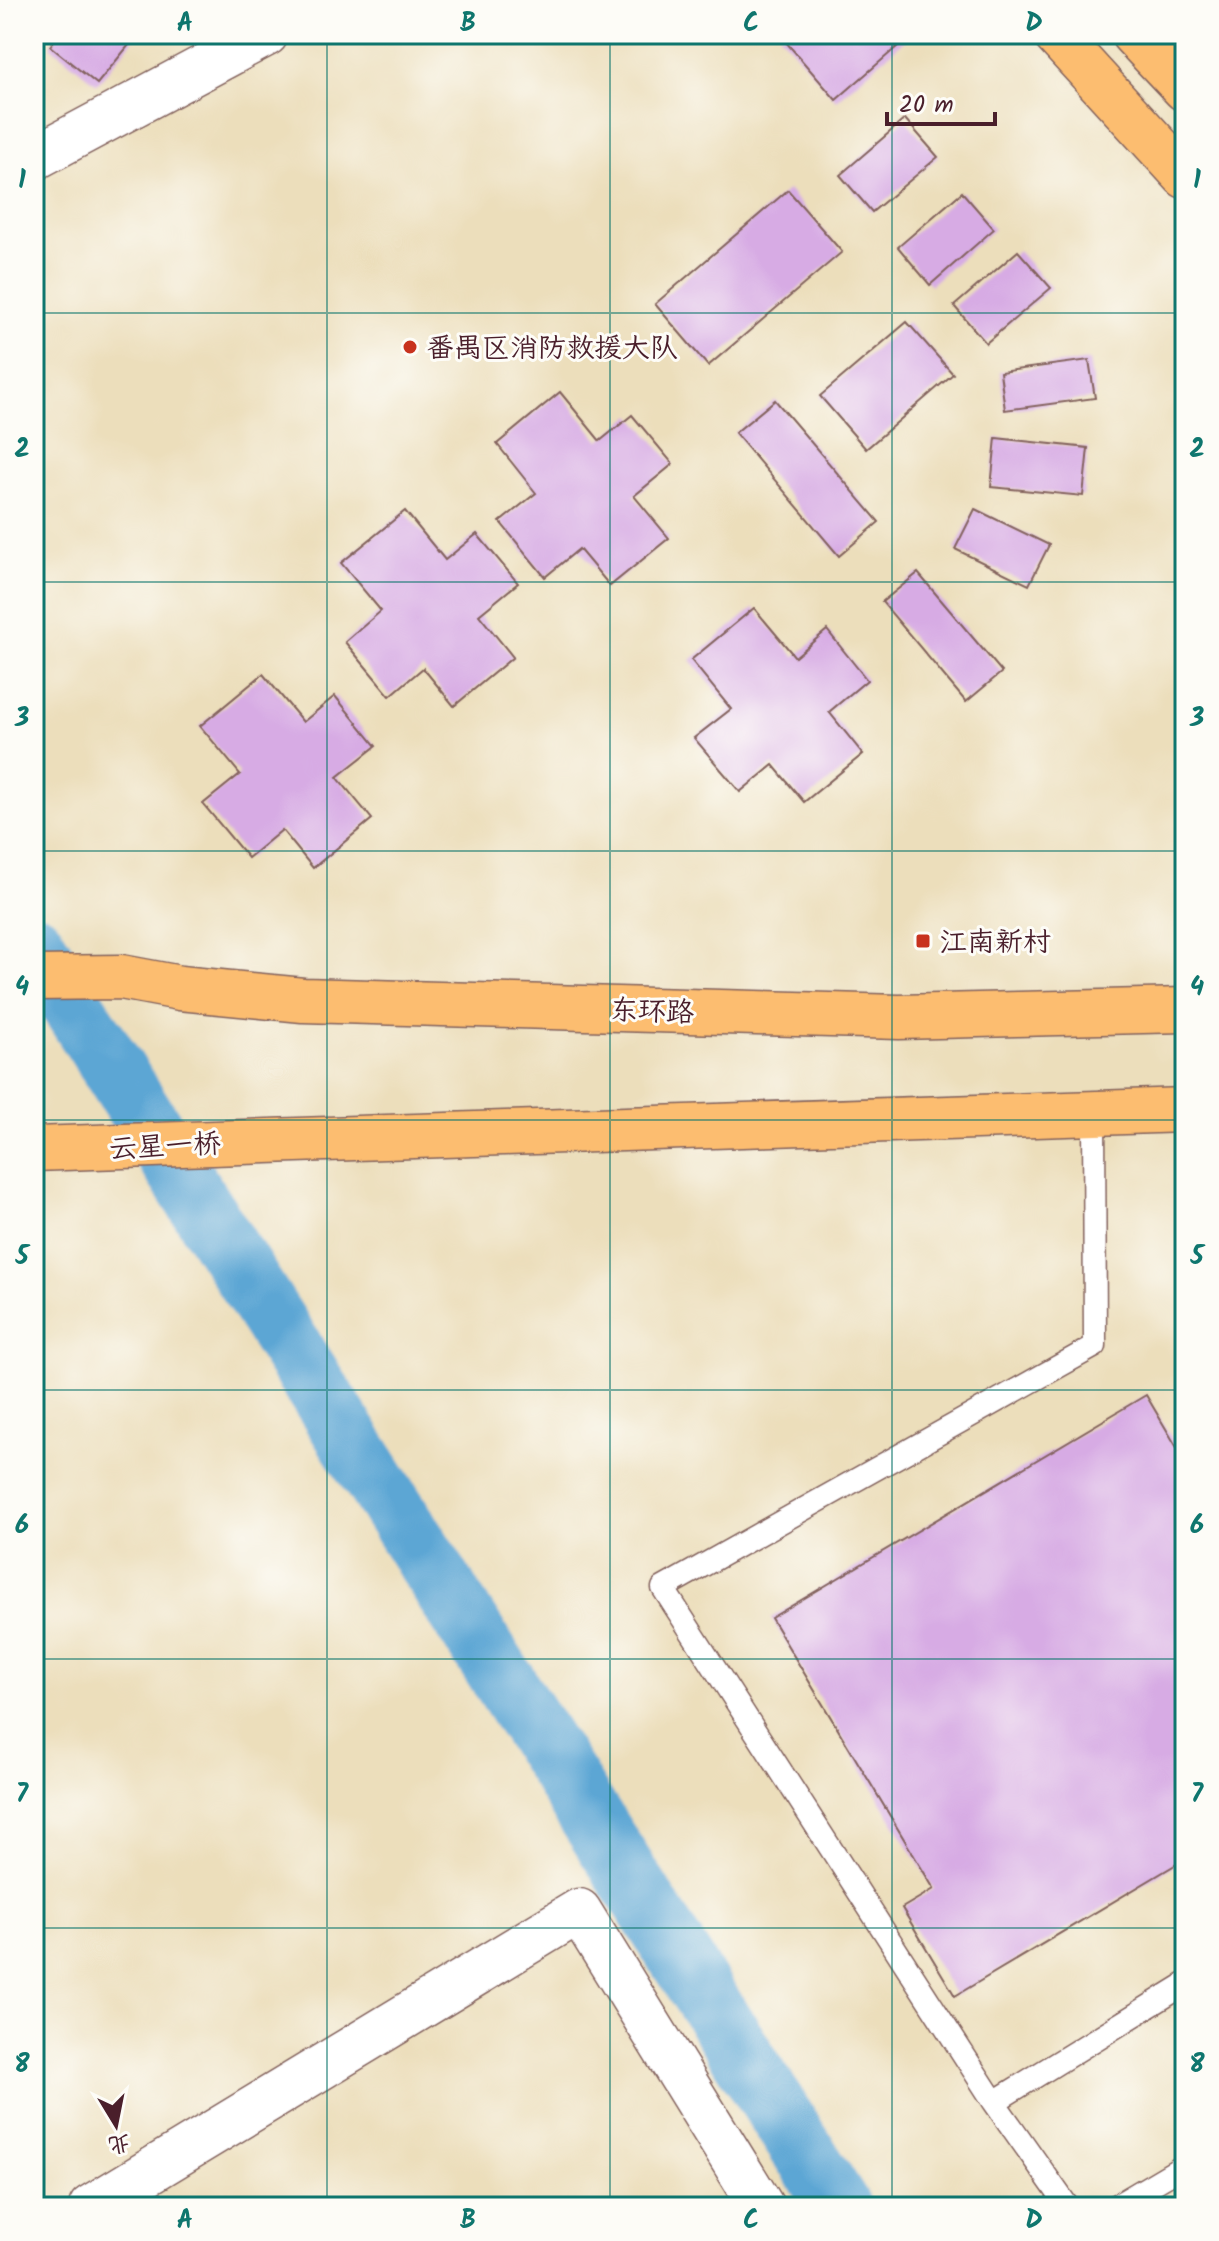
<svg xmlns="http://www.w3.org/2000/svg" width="1219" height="2241" font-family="Kalam,'LXGW WenKai TC',sans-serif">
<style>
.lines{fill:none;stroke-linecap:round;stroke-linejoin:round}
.river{stroke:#5ca6d4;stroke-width:64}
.building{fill:#d7abe4}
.service-casing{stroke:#83625d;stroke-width:25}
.minor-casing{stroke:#83625d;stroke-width:47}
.primary-casing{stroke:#83625d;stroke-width:47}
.service{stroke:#fff;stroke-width:22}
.minor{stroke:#fff;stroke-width:44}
.primary{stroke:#fcbd6f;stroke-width:44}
.grid{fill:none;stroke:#0f766e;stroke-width:2;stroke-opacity:0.55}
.poi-dot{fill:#c8321e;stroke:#fdfcf7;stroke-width:3}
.labels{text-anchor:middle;stroke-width:6;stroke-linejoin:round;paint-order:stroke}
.poi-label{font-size:28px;fill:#4a1f2b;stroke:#fdfcf7;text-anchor:start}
.street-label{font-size:28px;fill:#4a1f2b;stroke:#fdfcf7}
.neatline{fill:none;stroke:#0f766e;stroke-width:3}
.grid-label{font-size:26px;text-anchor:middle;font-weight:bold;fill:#0f766e}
</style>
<rect width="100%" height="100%" fill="#fdfcf7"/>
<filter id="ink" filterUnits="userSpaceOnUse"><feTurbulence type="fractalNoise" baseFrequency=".0125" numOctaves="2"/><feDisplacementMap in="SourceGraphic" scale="16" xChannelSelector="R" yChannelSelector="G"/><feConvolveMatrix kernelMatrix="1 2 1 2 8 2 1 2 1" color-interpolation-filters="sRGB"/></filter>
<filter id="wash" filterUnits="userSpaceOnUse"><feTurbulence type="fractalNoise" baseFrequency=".006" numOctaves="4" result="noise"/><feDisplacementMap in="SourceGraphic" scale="32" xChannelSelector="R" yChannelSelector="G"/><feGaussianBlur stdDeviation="1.8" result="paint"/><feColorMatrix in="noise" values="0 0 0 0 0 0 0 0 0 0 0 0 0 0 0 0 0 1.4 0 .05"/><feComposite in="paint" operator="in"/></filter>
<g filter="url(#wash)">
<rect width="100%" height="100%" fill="#ecdebb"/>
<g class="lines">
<!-- river -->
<path class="river" d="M 34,945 L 839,2207"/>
</g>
<g id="blocks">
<!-- building -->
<path class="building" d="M 59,34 L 138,34 L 97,84 L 50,46 Z
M 779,34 L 900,34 L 905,40 L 836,100 Z
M 905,119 L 938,157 L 872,212 L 840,175 Z
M 788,190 L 842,252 L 708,366 L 655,304 Z
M 962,192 L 994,229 L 930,285 L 898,247 Z
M 1018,251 L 1051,288 L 986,343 L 954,306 Z
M 907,322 L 953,374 L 866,449 L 820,396 Z
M 1089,360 L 1095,398 L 1005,410 L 1000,372 Z
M 560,392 L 600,441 L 632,415 L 673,464 L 634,496 L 669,538 L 610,586 L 579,549 L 545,577 L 500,522 L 536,493 L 497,444 Z
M 775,400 L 879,522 L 839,556 L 735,433 Z
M 996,438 L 1088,448 L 1083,496 L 991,487 Z
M 975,509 L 1049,545 L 1029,585 L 955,549 Z
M 405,511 L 445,560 L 477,534 L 518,583 L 479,615 L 513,657 L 454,706 L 423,668 L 390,696 L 345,642 L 381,611 L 341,563 Z
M 918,573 L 1002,672 L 966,702 L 882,602 Z
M 754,608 L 795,657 L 827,630 L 867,680 L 829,712 L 863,754 L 804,802 L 773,765 L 740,792 L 694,738 L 731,709 L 691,660 Z
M 263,674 L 303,722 L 335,696 L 376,746 L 337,777 L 372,819 L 313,868 L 282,830 L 248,858 L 203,804 L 240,774 L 200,726 Z
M 1146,1395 L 1185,1461 L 1185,1859 L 955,1996 L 902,1908 L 934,1889 L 771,1618 Z"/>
</g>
</g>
<g filter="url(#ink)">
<use href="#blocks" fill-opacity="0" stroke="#83625d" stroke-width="2"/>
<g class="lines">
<!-- service casing -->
<g class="service-casing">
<path id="service" d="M 994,2102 L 1185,1984
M 1068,2207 L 994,2102 L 663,1588 L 1095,1346 L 1094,1110
M 1114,2207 L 1185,2165"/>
</g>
<!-- minor casing -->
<g class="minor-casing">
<path id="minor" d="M 34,158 L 266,34
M 91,2207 L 579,1911 L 762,2207"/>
</g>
<!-- primary casing -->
<g class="primary-casing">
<path id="primary" d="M 1055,34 L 1185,176
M 1133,34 L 1185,89
M 34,978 L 121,977 L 180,988 L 303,1000 L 899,1017 L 1185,1010
M 34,1149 L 1185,1110"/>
</g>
<!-- service -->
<use href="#service" class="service"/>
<!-- minor -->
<use href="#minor" class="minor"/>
<!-- primary -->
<use href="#primary" class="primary"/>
</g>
</g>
<!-- grid -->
<path class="grid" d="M 327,34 L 327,2207M 610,34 L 610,2207M 892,34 L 892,2207M 34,313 L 1185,313M 34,582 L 1185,582M 34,851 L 1185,851M 34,1120 L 1185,1120M 34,1390 L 1185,1390M 34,1659 L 1185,1659M 34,1928 L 1185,1928"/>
<!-- markers -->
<g class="poi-dot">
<circle cx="410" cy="347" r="8"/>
<rect x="915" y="933" width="16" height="16" rx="4"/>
</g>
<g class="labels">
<!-- poi labels -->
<g class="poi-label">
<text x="426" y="357">番禺区消防救援大队</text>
<text x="939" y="951">江南新村</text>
</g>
<!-- street labels -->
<g class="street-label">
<text transform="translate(652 1010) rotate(2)" y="10">东环路</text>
<text transform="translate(165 1145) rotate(-3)" y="10">云星一桥</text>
</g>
</g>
<!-- margin -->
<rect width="1219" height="2241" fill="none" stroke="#fdfcf7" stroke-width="88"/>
<!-- north arrow -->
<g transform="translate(116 2125) rotate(170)" stroke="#fdfcf7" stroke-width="6" paint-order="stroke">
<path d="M0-6L14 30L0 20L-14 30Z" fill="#4a1f2b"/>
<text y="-12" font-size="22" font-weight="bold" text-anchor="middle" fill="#4a1f2b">北</text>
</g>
<!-- scale -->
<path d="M887 112v12h108v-12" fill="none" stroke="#4a1f2b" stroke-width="4"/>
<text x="899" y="112" font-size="24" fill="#4a1f2b" stroke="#fdfcf7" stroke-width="6" paint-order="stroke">20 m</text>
<rect x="44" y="44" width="1131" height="2153" class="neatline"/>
<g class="grid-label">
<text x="185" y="31">A</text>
<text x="468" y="31">B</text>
<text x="751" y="31">C</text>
<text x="1034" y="31">D</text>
<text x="22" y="188">1</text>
<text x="1197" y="188">1</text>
<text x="22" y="457">2</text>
<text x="1197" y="457">2</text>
<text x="22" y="726">3</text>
<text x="1197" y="726">3</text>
<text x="22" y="995">4</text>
<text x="1197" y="995">4</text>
<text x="22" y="1264">5</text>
<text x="1197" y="1264">5</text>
<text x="22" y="1533">6</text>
<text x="1197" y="1533">6</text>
<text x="22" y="1802">7</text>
<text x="1197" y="1802">7</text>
<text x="22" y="2072">8</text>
<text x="1197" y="2072">8</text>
<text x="185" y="2228">A</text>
<text x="468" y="2228">B</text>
<text x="751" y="2228">C</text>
<text x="1034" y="2228">D</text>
</g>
</svg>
